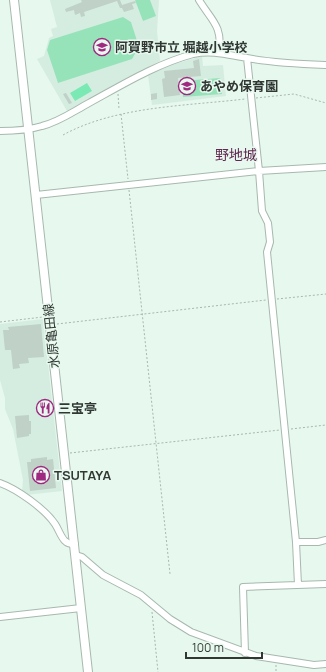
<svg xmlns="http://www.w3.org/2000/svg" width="326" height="672" font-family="Manrope,'Noto Sans JP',sans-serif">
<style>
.built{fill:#d5ede0}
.green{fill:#96e3ba}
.water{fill:#7be9b3}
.building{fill:#c0d1c7}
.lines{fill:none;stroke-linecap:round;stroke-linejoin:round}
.minor-casing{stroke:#a7b8ae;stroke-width:8}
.major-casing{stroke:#a7b8ae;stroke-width:10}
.path{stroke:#aab7af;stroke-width:1;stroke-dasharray:2 2;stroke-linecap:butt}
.minor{stroke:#fff;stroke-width:6}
.major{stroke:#fff;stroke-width:8}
.labels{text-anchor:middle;stroke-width:3;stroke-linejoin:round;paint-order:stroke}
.poi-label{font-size:13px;font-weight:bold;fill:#313834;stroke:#e7f8ee;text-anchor:start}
.street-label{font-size:13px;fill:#313834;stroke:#e7f8ee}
.neighbourhood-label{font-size:14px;fill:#612750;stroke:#e7f8ee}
</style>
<rect width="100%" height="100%" fill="#e7f8ee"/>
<!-- built -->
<path class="built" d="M 50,0 L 159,0 L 157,31 L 160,61 L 67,111 L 37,59 L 44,56 L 49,38 L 53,36 L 51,29 L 57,27 Z
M 202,56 L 203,66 L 223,65 L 226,96 L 152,105 L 148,75 L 167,66 Z
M 43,319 L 62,491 L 26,495 L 22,492 L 23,480 L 13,429 L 5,409 L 5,398 L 0,380 L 0,324 Z"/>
<!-- green -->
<path class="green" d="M 135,0 L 150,0 L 156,16 L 143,21 Z
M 123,17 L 131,22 L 139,47 L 132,59 L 58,83 L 47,50 L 50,40 Z
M 220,78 L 222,94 L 183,97 L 182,81 Z"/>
<!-- water -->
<path class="water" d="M 87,83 L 92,91 L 75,101 L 70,93 Z"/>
<!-- building -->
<path class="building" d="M 81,0 L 120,0 L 122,5 L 135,1 L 136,3 L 132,4 L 134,9 L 124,12 L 122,8 L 120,8 L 117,1 L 84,12 L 85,16 L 81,17 L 80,13 L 75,15 L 74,10 L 66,12 L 65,9 L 82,2 Z
M 199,59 L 201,76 L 178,78 L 180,95 L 164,97 L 162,79 L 165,78 L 164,71 L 194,68 L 193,61 Z
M 66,93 L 72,103 L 69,104 L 63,94 Z
M 157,93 L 157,99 L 151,100 L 151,94 Z
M 41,324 L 44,357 L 28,358 L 29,363 L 19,364 L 20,368 L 13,369 L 11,350 L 5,350 L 3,330 L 9,330 L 8,327 Z
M 47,402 L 50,410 L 48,410 L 49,416 L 42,417 L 40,403 Z
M 29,415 L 29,421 L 31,421 L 31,434 L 29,434 L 29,436 L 17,438 L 15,416 Z
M 47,457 L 47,460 L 53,459 L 56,488 L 30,491 L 27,462 L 31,462 L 31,459 Z"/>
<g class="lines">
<!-- minor casing -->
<g class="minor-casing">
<path id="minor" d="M 199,0 C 211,20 223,26 219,52
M 247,58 L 259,171 L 262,211 L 268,223 L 270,242 L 267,252 L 296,542 L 298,585
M 0,131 C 14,131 29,130 42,126 C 59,122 74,111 89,103 C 122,85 156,64 193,54 C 213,50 228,55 247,58 C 273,63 300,64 326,65
M 36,195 L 259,171 L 326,167
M 0,483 C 17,489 45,509 55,524 C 61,533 62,545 75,544
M 296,542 L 318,542 L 326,540
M 76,555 L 82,557 L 103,575 L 141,595 L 170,619 L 191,632 L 256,656 L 314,665 L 326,664
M 0,617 L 81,608
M 245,653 L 243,587 L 326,584"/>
</g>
<!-- major casing -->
<g class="major-casing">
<path id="major" d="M 14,0 L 88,672"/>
</g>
<!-- path -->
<path class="path" d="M 118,94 L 119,109
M 256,98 L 294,94 L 326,103
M 121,114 L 128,179
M 63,135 C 116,106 186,106 245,99
M 129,190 L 170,574
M 277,299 L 326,294
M 0,322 L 43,317
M 57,324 L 266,300
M 291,429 L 326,425
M 70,453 L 280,430
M 152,612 L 158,672
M 276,665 L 276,672"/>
<!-- minor -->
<use href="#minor" class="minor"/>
<!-- major -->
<use href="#major" class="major"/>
</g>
<!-- icons -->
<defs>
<g id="school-ring" transform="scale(0.9)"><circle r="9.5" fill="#e7f8ee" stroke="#a02880" stroke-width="1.5"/><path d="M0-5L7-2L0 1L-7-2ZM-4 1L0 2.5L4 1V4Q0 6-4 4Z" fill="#a02880"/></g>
<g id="restaurant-ring" transform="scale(0.9)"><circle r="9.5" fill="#e7f8ee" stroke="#a02880" stroke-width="1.5"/><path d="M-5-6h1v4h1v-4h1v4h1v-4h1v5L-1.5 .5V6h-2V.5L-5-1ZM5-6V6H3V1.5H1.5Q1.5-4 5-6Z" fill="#a02880"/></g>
<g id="shop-ring" transform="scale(0.9)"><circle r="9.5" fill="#e7f8ee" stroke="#a02880" stroke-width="1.5"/><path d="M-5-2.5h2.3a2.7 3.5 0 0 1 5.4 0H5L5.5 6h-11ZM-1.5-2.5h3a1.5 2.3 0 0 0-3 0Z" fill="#a02880"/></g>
</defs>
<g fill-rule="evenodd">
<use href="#school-ring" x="102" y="47"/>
<use href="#school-ring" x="187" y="86"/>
<use href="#restaurant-ring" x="45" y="408"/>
<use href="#shop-ring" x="41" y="475"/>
</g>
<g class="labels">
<!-- poi labels -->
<g class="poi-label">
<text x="115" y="52">阿賀野市立 堀越小学校</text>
<text x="200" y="91">あやめ保育園</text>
<text x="58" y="413">三宝亭</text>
<text x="54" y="480">TSUTAYA</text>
</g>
<!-- street labels -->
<g class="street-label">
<text transform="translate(51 336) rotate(-96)" y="5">水原亀田線</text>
</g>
<!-- neighbourhood labels -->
<g class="neighbourhood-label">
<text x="236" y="160">野地城</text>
</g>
</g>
<!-- scale -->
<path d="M186 652v6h76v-6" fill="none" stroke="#313834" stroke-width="2"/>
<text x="192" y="652" font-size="12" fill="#313834" stroke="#e7f8ee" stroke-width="3" paint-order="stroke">100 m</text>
</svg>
